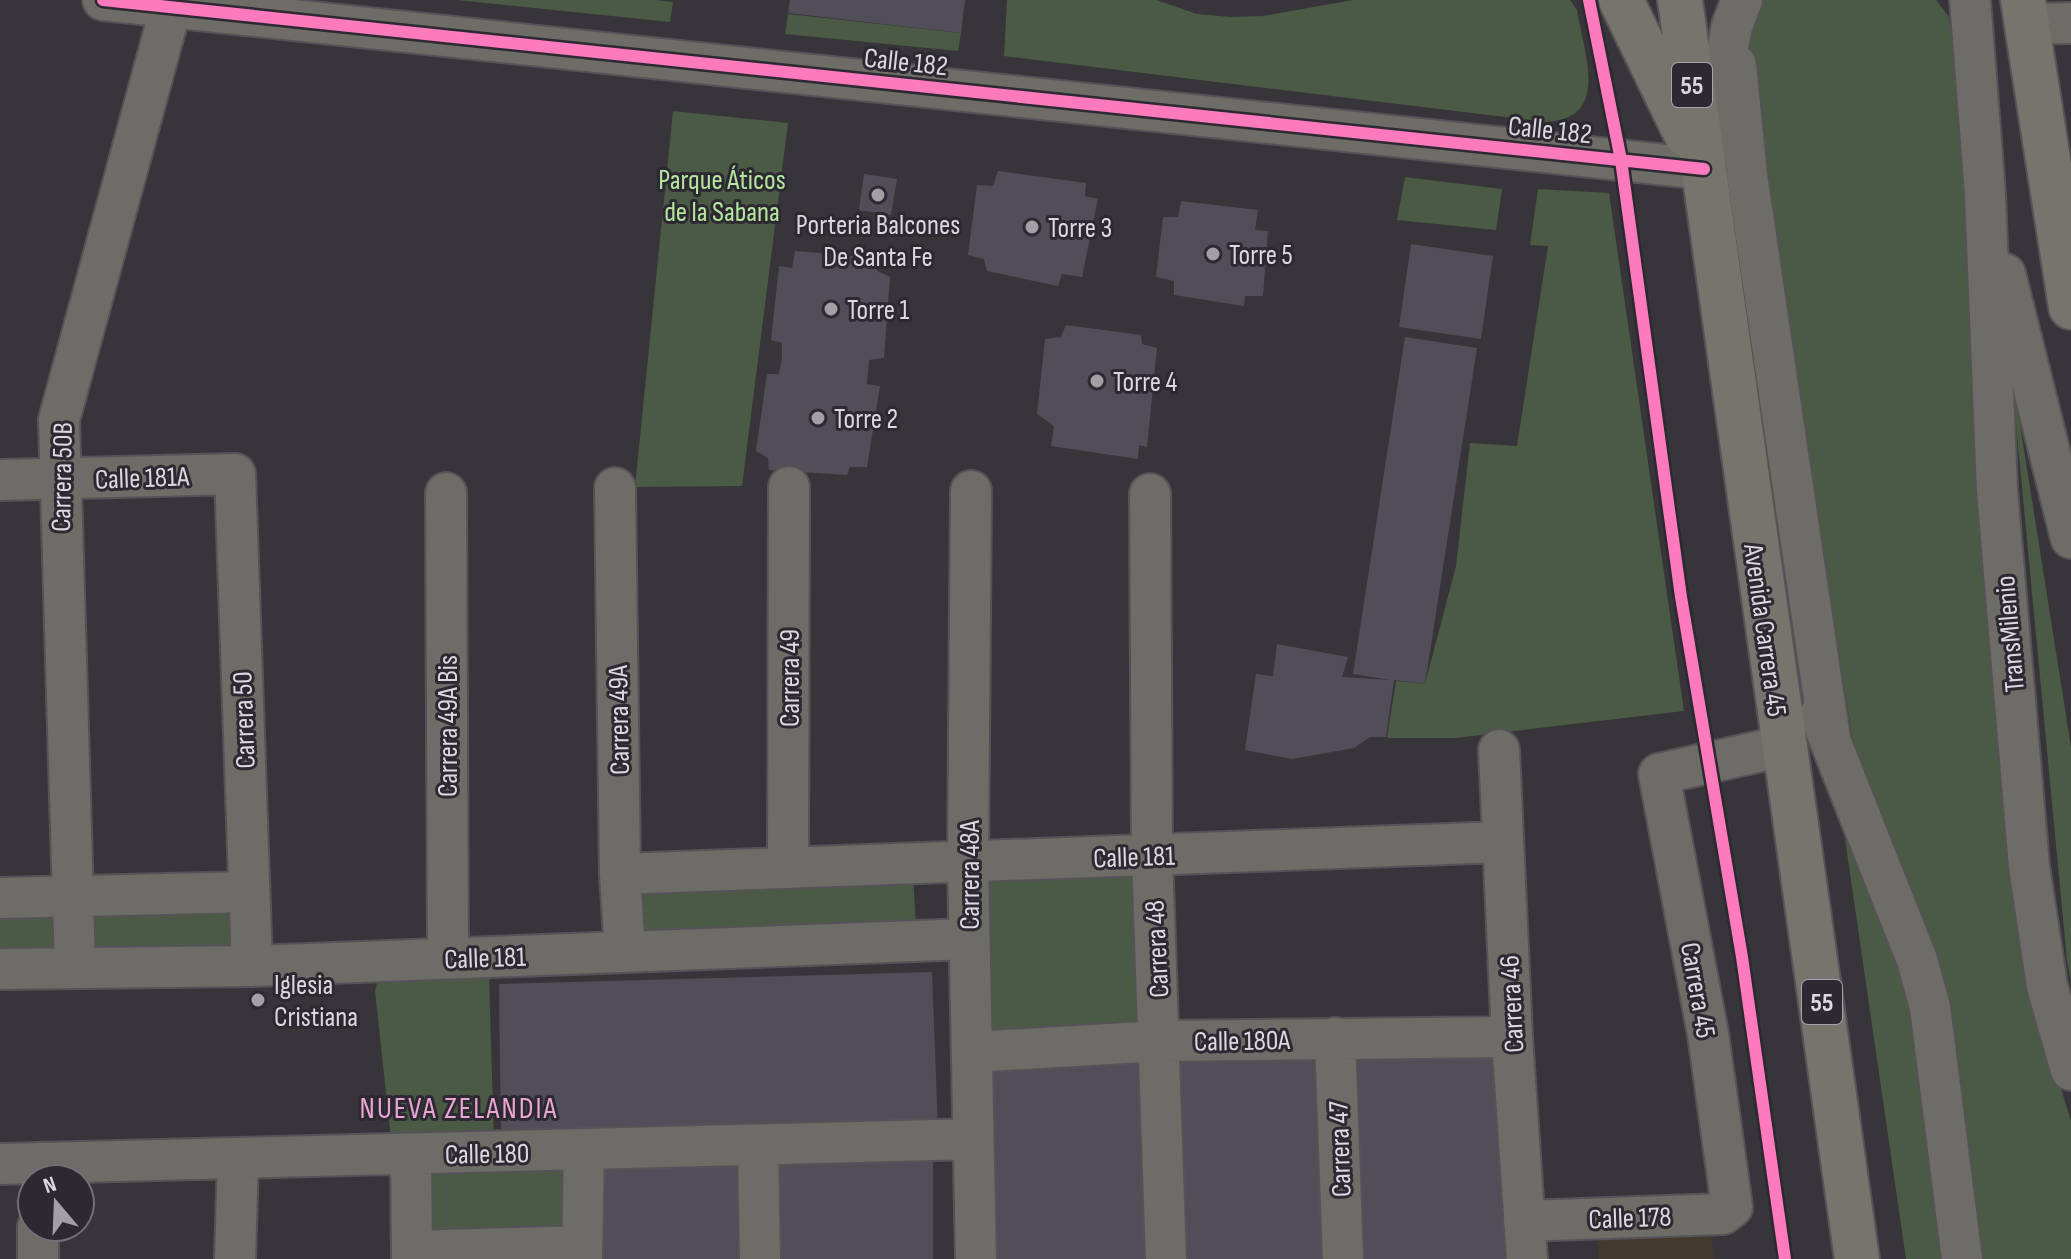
<svg xmlns="http://www.w3.org/2000/svg" width="2071" height="1259" font-family="'Sofia Sans Condensed',sans-serif">
<style>
.commercial{fill:#433a2d}
.green{fill:#4b5a44}
.building{fill:#524e59}
.lines{fill:none;stroke-linecap:round;stroke-linejoin:round}
.minor-casing{stroke:#555357;stroke-width:44}
.highway-casing{stroke:#555357;stroke-width:48}
.minor{stroke:#6e6c66;stroke-width:40}
.highway{stroke:#75746d;stroke-width:44}
.cycleway-casing{stroke:#2c2932;stroke-width:17}
.cycleway{stroke:#fd7abc;stroke-width:12}
.poi-dot{fill:#a2a0a5;stroke:#2c2932;stroke-width:3}
.labels{text-anchor:middle;stroke-width:6;stroke-linejoin:round;paint-order:stroke}
.shield{fill:#2c2932;stroke:#a6a4ab;stroke-width:2}
.shield-label{font-size:26px;font-weight:bold;fill:#dbd9df}
.street-label{font-size:28px;fill:#dbd9df;stroke:#2c2932}
.park-label{font-size:28px;fill:#b5e69f;stroke:#2c2932}
.poi-label{font-size:28px;fill:#dbd9df;stroke:#2c2932;text-anchor:start}
.neighbourhood-label{font-size:30px;letter-spacing:2px;fill:#eaa5d3;stroke:#2c2932}
</style>
<rect width="100%" height="100%" fill="#37353a"/>
<!-- commercial -->
<path class="commercial" d="M 1710,1231 L 1714,1259 L 1599,1259 L 1598,1238 Z"/>
<!-- green -->
<path class="green" d="M 457,0 L 655,0 L 673,2 L 670,22 Z
M 1007,0 L 1156,0 L 1197,14 L 1230,17 L 1263,16 L 1353,0 L 1570,0 L 1577,10 C 1584,55 1611,118 1546,122 L 1004,56 Z
M 1762,0 L 1936,0 L 1949,17 L 2055,1069 L 2071,1121 L 2071,1259 L 1981,1259 L 1959,1062 L 1937,952 L 1887,838 L 1853,742 L 1786,311 L 1748,35 Z
M 788,14 L 961,33 L 958,51 L 785,34 Z
M 673,111 L 788,123 L 742,486 L 635,487 Z
M 1405,177 L 1502,189 L 1496,230 L 1397,220 Z
M 1538,189 L 1609,193 L 1684,711 L 1455,738 L 1387,738 L 1396,681 L 1425,684 L 1456,566 L 1470,443 L 1517,446 L 1548,246 L 1530,245 Z
M 2010,361 L 2071,747 L 2071,981 L 2067,961 Z
M 1845,839 L 1885,907 L 1914,1005 L 1951,1259 L 1906,1259 Z
M 1143,869 L 1149,1028 L 989,1035 L 987,877 Z
M 913,876 L 916,924 L 645,937 L 643,889 Z
M 61,904 L 62,955 L 0,957 L 0,906 Z
M 231,907 L 232,951 L 93,954 L 93,910 Z
M 489,976 L 494,1144 L 392,1148 L 375,991 L 378,979 Z
M 567,1158 L 568,1235 L 418,1238 L 419,1163 Z"/>
<!-- building -->
<path class="building" d="M 790,0 L 965,0 L 961,33 L 788,13 Z
M 998,171 L 1086,183 L 1085,196 L 1098,199 L 1082,277 L 1062,274 L 1058,286 L 987,271 L 984,259 L 968,255 L 977,185 L 993,186 Z
M 864,174 L 897,179 L 891,215 L 859,210 Z
M 1181,201 L 1258,210 L 1255,230 L 1268,231 L 1263,296 L 1245,296 L 1244,306 L 1174,295 L 1174,281 L 1156,277 L 1163,217 L 1178,217 Z
M 1411,244 L 1493,256 L 1481,339 L 1399,327 Z
M 795,251 L 877,258 L 877,271 L 890,277 L 884,358 L 869,360 L 867,384 L 880,386 L 867,467 L 850,467 L 847,475 L 769,470 L 768,458 L 756,451 L 767,374 L 779,374 L 782,358 L 782,343 L 771,340 L 779,266 L 792,268 Z
M 1066,325 L 1141,335 L 1142,344 L 1157,348 L 1147,447 L 1139,445 L 1138,459 L 1051,446 L 1054,426 L 1037,414 L 1045,339 L 1061,337 Z
M 1405,337 L 1477,348 L 1425,684 L 1394,680 L 1386,737 L 1370,737 L 1354,748 L 1292,759 L 1245,750 L 1256,674 L 1273,676 L 1277,644 L 1348,657 L 1342,677 L 1390,680 L 1353,674 Z
M 932,972 L 938,1129 L 501,1142 L 499,984 Z
M 1507,1045 L 1511,1259 L 1351,1259 L 1344,1047 Z
M 1328,1048 L 1333,1259 L 1179,1259 L 1176,1052 Z
M 1154,1051 L 1158,1259 L 992,1259 L 989,1055 Z
M 933,1156 L 933,1259 L 767,1259 L 766,1157 Z
M 741,1157 L 754,1259 L 591,1259 L 589,1159 Z"/>
<g class="lines">
<!-- minor casing -->
<g class="minor-casing">
<path id="minor" d="M 103,0 L 1704,169 L 1732,26 L 1742,0
M 1970,0 L 1985,194 L 1997,490 L 2029,866 L 2047,986 L 2071,1070
M 2027,24 L 2071,23
M 1736,65 L 1747,175 L 1830,739
M 2005,274 L 2071,538
M 0,480 L 235,474 L 252,966
M 615,488 L 620,874 L 625,952
M 971,491 L 968,862 L 976,1259
M 446,493 L 448,958
M 1150,494 L 1152,855 L 1166,1259
M 1820,715 L 1917,960 L 1930,1007 L 1962,1259
M 1499,750 L 1512,1037 L 1527,1259
M 788,868 L 789,487
M 620,874 L 1503,842
M 0,898 L 249,892
M 75,968 L 59,420 L 173,0
M 0,969 L 252,966 L 969,939
M 1335,1038 L 1343,1259
M 972,1052 L 1160,1041 L 1512,1037
M 758,1146 L 760,1259
M 411,1155 L 412,1259
M 0,1164 L 973,1139
M 1524,1221 L 1723,1214 L 1732,1207 L 1708,1034 L 1659,774 L 1783,746
M 412,1251 L 582,1246
M 38,1259 L 38,1227
M 235,1259 L 238,1159
M 582,1259 L 584,1151"/>
</g>
<!-- highway casing -->
<g class="highway-casing">
<path id="highway" d="M 1621,0 L 1686,134
M 1680,0 L 1857,1259
M 2023,0 L 2071,307"/>
</g>
<!-- minor -->
<use href="#minor" class="minor"/>
<!-- highway -->
<use href="#highway" class="highway"/>
<!-- cycleway casing -->
<g class="cycleway-casing">
<path id="cycleway" d="M 103,0 L 1704,169
M 1589,0 L 1621,160 L 1681,597 L 1742,957 L 1785,1259"/>
</g>
<!-- cycleway -->
<use href="#cycleway" class="cycleway"/>
</g>
<!-- markers -->
<g class="poi-dot">
<circle cx="878" cy="195" r="8"/>
<circle cx="1032" cy="227" r="8"/>
<circle cx="1213" cy="254" r="8"/>
<circle cx="831" cy="309" r="8"/>
<circle cx="1097" cy="381" r="8"/>
<circle cx="818" cy="418" r="8"/>
<circle cx="258" cy="1000" r="8"/>
</g>
<g class="labels">
<!-- shield labels -->
<g class="shield">
<rect x="1672" y="63" width="40" height="44" rx="6"/>
<rect x="1802" y="980" width="40" height="44" rx="6"/>
</g>
<g class="shield-label">
<text x="1692" y="94">55</text>
<text x="1822" y="1011">55</text>
</g>
<!-- street labels -->
<g class="street-label">
<text transform="translate(906 61) rotate(6)" y="10">Calle 182</text>
<text transform="translate(1550 129) rotate(6)" y="10">Calle 182</text>
<text transform="translate(61 477) rotate(-89)" y="10">Carrera 50B</text>
<text transform="translate(142 477) rotate(-2)" y="10">Calle 181A</text>
<text transform="translate(1766 630) rotate(82)" y="10">Avenida Carrera 45</text>
<text transform="translate(2009 634) rotate(-95)" y="10">TransMilenio</text>
<text transform="translate(789 678) rotate(-90)" y="10">Carrera 49</text>
<text transform="translate(243 720) rotate(-92)" y="10">Carrera 50</text>
<text transform="translate(618 720) rotate(-91)" y="10">Carrera 49A</text>
<text transform="translate(447 726) rotate(-90)" y="10">Carrera 49A Bis</text>
<text transform="translate(1134 856) rotate(-2)" y="10">Calle 181</text>
<text transform="translate(969 875) rotate(-90)" y="10">Carrera 48A</text>
<text transform="translate(1156 949) rotate(-93)" y="10">Carrera 48</text>
<text transform="translate(485 957) rotate(-2)" y="10">Calle 181</text>
<text transform="translate(1699 990) rotate(80)" y="10">Carrera 45</text>
<text transform="translate(1511 1004) rotate(-93)" y="10">Carrera 46</text>
<text transform="translate(1242 1040) rotate(-1)" y="10">Calle 180A</text>
<text transform="translate(1339 1149) rotate(-92)" y="10">Carrera 47</text>
<text transform="translate(487 1153) rotate(-1)" y="10">Calle 180</text>
<text transform="translate(1630 1217) rotate(-2)" y="10">Calle 178</text>
</g>
<!-- park labels -->
<g class="park-label">
<text x="722" y="189">Parque Áticos<tspan x="722" dy="32">de la Sabana</tspan></text>
</g>
<!-- poi labels -->
<g class="poi-label">
<text x="878" y="234" text-anchor="middle">Porteria Balcones<tspan x="878" dy="32">De Santa Fe</tspan></text>
<text x="1048" y="237">Torre 3</text>
<text x="1229" y="264">Torre 5</text>
<text x="847" y="319">Torre 1</text>
<text x="1113" y="391">Torre 4</text>
<text x="834" y="428">Torre 2</text>
<text x="274" y="994">Iglesia<tspan x="274" dy="32">Cristiana</tspan></text>
</g>
<!-- neighbourhood labels -->
<g class="neighbourhood-label">
<text x="459" y="1118">NUEVA ZELANDIA</text>
</g>
</g>
<!-- north arrow -->
<g transform="translate(56 1203) rotate(341)"><circle r="38" fill="#2c2932" stroke="#726f77" stroke-width="2"/>
<path d="M0-6L14 30L0 20L-14 30Z" fill="#a2a0a5"/>
<text y="-12" font-size="22" font-weight="bold" text-anchor="middle" fill="#dbd9df">N</text>
</g>
</svg>
